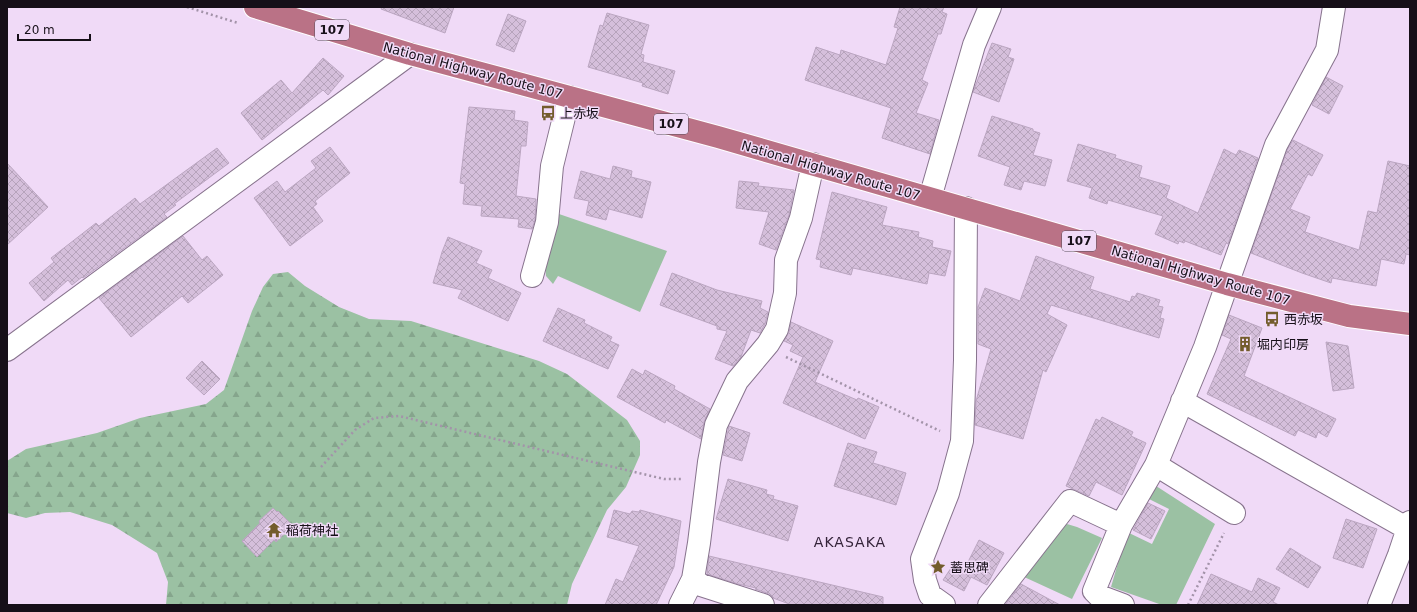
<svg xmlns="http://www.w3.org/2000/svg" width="1417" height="612" font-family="'DejaVu Sans','Noto Sans JP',sans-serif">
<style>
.green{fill:#9bc1a3}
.forest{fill:url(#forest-firs)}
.building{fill:url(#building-cross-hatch);stroke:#bba6c1}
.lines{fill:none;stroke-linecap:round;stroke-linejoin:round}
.minor-casing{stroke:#87738d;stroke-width:24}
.highway-casing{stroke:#fff;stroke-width:24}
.path{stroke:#a393a9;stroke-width:2.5;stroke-dasharray:2 3;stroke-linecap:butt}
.minor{stroke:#fff;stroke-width:22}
.highway{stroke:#ba7286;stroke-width:22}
.labels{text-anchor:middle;stroke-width:3;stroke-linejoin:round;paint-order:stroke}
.shield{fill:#f0daf7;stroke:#574c5b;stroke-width:1}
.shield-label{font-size:12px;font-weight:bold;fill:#160f18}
.street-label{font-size:13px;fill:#160f18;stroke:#f0daf7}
.poi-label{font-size:13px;fill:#160f18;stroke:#f0daf7;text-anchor:start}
.neighbourhood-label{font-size:14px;letter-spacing:1px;fill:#342339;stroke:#f0daf7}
</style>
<defs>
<pattern id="forest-firs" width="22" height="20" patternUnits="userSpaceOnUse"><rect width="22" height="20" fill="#9bc1a3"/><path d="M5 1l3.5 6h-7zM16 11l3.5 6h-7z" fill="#85a58c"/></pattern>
<pattern id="building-cross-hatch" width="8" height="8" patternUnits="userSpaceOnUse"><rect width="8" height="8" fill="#d5bfdb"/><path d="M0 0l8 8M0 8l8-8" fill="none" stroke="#b6a3bb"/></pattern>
</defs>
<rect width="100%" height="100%" fill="#f0daf7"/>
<!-- green -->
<path class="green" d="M 559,214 L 667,251 L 640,312 L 558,276 L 553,284 L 546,276 L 545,266 Z
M 1153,484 L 1215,524 L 1176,605 L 1162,605 L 1111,587 L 1127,532 L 1152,544 L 1169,509 L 1145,497 Z
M 1067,524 L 1077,527 L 1102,538 L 1072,599 L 1022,576 L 1059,527 Z"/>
<!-- forest -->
<path class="forest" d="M 288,272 L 305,286 L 339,307 L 369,319 L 411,321 L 539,361 L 567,374 L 627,420 L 640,441 L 640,455 L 626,487 L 607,510 L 572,584 L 567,605 L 166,605 L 168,582 L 157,553 L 112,525 L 70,512 L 45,513 L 26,518 L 7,513 L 7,461 L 26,449 L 97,433 L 140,418 L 206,404 L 224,390 L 252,311 L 263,287 L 273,274 Z"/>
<!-- building -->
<path class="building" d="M 382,7 L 454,7 L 445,33 L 381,9 Z
M 900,7 L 944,7 L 942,12 L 947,14 L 941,34 L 938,34 L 922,80 L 928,83 L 916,113 L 939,120 L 930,154 L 882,138 L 891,108 L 805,80 L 816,47 L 840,55 L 841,50 L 886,65 L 898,28 L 894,27 Z
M 607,13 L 649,25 L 641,54 L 644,55 L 643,62 L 675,71 L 668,94 L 642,86 L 643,83 L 588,67 L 600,25 L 603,26 Z
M 508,14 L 526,21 L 514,52 L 496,45 Z
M 992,43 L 1011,49 L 1008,57 L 1014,59 L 999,102 L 973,92 Z
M 323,58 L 344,76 L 328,95 L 323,90 L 262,140 L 241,113 L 281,80 L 292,93 Z
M 1326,77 L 1343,86 L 1329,114 L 1312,105 Z
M 469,107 L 515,111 L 514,120 L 528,122 L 526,146 L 521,146 L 516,196 L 536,199 L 535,220 L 532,229 L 518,227 L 519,219 L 481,216 L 482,206 L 463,204 L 465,184 L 460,183 Z
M 992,116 L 1033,129 L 1033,131 L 1040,133 L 1033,155 L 1052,160 L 1045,186 L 1024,181 L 1021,190 L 1004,185 L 1010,167 L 978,156 Z
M 1293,140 L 1323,155 L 1312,176 L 1308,174 L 1290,209 L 1310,217 L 1305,232 L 1359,250 L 1368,211 L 1377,213 L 1388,161 L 1410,166 L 1410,255 L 1406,254 L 1404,264 L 1381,259 L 1376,286 L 1332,278 L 1331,283 L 1302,273 L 1251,253 L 1287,150 Z
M 1078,144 L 1116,155 L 1115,158 L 1142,166 L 1139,177 L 1170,186 L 1166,198 L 1198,213 L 1224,149 L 1236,155 L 1239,150 L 1258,158 L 1228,244 L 1226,243 L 1221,255 L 1185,241 L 1184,243 L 1179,241 L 1178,244 L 1155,234 L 1163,216 L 1108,200 L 1107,204 L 1089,198 L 1092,188 L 1067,181 Z
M 330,147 L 350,173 L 315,201 L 317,204 L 313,207 L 323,221 L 290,246 L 254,198 L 277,181 L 285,192 L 316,168 L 311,161 Z
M 217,148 L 229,163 L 174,204 L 176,205 L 164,214 L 167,217 L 83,278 L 82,277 L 72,285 L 68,280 L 44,301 L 29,283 L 54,262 L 51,258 L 96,223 L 99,226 L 135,198 L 140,204 Z
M 7,163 L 48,207 L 7,245 Z
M 613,166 L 632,171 L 631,177 L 651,182 L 642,218 L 609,209 L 606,220 L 586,215 L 589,201 L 574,198 L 581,171 L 610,179 Z
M 739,181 L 759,183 L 758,186 L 794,190 L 789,215 L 776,250 L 759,244 L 769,212 L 736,208 Z
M 832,192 L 887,207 L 882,225 L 919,232 L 918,237 L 933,241 L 932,247 L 951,251 L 945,276 L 929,273 L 927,284 L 853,268 L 851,275 L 820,267 L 821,260 L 816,259 Z
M 183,236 L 202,260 L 207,256 L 223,275 L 188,303 L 182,296 L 131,337 L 99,298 Z
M 448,237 L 482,251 L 476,263 L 492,270 L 488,278 L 521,293 L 508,321 L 458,298 L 462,290 L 433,283 L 442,252 Z
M 1036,256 L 1094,277 L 1090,289 L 1130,302 L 1132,296 L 1135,297 L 1137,293 L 1160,300 L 1158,306 L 1163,307 L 1160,318 L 1164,319 L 1159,338 L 1051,305 L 1047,314 L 1067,325 L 1046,372 L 1043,370 L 1023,439 L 975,425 L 976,401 L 991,349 L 978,344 L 978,307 L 985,288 L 1020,301 Z
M 672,273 L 717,290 L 762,301 L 760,308 L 768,312 L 765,324 L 760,333 L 751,330 L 741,357 L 733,366 L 715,359 L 727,331 L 717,329 L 717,326 L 660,305 Z
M 558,308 L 585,320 L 584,323 L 612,337 L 610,341 L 619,345 L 608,369 L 543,341 Z
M 1229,315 L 1262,328 L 1244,376 L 1336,419 L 1327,437 L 1318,432 L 1316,438 L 1298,430 L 1295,436 L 1207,394 L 1231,339 L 1222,335 Z
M 791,322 L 833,341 L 815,382 L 857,400 L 858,398 L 879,407 L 865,439 L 783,403 L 803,357 L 790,351 L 793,345 L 784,341 L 789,332 Z
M 1326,342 L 1348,346 L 1354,388 L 1333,391 Z
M 202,361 L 220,379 L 204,395 L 186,378 Z
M 632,369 L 643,375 L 645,370 L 675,386 L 674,389 L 710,409 L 704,422 L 701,439 L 666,420 L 665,423 L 617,397 Z
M 1102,417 L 1133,432 L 1131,436 L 1146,443 L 1122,495 L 1096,482 L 1089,496 L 1066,486 L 1096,419 L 1100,421 Z
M 729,426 L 750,433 L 742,461 L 723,455 Z
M 848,443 L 877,452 L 873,463 L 906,473 L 896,505 L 834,486 Z
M 728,479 L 767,490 L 766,494 L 774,496 L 773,499 L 798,506 L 788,541 L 716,519 Z
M 1148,503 L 1165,511 L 1151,539 L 1133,530 Z
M 273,508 L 277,512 L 278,511 L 293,526 L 276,542 L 274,540 L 257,557 L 242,541 L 260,523 L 259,521 Z
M 614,510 L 630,514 L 632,511 L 639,512 L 640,510 L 681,521 L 674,567 L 656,605 L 605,605 L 616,579 L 623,582 L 639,546 L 607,537 Z
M 1346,519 L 1377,529 L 1363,568 L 1333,558 Z
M 979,540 L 1004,553 L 987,585 L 971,577 L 964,591 L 943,580 L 953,565 L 964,570 Z
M 1290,548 L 1321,567 L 1308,588 L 1276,569 Z
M 709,556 L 883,597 L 883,605 L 792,605 L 773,598 L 767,593 L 755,589 L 756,588 L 738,584 L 707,574 Z
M 1211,574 L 1252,592 L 1258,578 L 1280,588 L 1273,602 L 1279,605 L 1197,605 Z
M 1021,584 L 1060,605 L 1005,605 Z"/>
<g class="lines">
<!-- minor casing -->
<g class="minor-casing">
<path id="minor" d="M 930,198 L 974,45 L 990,7
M 532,276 L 547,222 L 552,166 L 569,97
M 7,350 L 410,54
M 1182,401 L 1408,529
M 1156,465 L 1234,513
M 1121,525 L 1094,591 L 1099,596 L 1123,605
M 693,579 L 701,585 L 763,605
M 680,605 L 693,579 L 699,543 L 709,462 L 716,425 L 737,381 L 768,344 L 777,329 L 785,293 L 786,260 L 801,218 L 813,164
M 944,605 L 930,595 L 925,580 L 922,559 L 948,493 L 962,441 L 965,360 L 966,208
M 989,605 L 1070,501 L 1121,525 L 1156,465 L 1205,347 L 1276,145 L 1327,50 L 1334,7
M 1379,605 L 1399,555 L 1410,522"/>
</g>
<!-- highway casing -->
<g class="highway-casing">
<path id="highway" d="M 255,7 L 410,54 L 718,137 L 1227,284 L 1349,316 L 1410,324"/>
</g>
<!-- path -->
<path class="path" d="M 187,7 L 238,23
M 786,357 L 940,431
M 321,467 L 355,430 L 374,418 L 399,416 L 664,479 L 683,479
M 1188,605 L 1224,533"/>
<!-- minor -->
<use href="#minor" class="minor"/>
<!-- highway -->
<use href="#highway" class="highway"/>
</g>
<!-- icons -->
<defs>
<g id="bus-bare" transform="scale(1.2)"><path d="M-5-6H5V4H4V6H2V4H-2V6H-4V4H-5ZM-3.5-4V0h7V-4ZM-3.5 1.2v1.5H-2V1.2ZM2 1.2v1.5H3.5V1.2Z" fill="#735c2c" stroke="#f0daf7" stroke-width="2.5" paint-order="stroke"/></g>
<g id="building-bare" transform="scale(1.2)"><path d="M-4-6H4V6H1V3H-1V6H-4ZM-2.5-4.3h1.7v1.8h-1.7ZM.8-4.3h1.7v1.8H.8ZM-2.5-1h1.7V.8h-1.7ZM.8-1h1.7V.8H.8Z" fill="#735c2c" stroke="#f0daf7" stroke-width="2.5" paint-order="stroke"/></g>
<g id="temple-bare" transform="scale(1.2)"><path d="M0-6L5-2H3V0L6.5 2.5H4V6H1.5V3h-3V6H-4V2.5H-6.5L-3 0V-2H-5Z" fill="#735c2c" stroke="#f0daf7" stroke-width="2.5" paint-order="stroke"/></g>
<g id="sight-bare" transform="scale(1.2)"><path d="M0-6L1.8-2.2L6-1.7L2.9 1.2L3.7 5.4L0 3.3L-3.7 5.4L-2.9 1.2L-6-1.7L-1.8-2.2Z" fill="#735c2c" stroke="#f0daf7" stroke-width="2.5" paint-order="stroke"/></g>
</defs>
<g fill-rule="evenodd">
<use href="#bus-bare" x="548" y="113"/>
<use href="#bus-bare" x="1272" y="319"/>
<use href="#building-bare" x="1245" y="344"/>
<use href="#temple-bare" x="274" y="530"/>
<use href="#sight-bare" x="938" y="567"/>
</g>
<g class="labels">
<!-- shield labels -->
<g class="shield">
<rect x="315" y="20" width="34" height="20" rx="3"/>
<rect x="654" y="114" width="34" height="20" rx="3"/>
<rect x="1062" y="231" width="34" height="20" rx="3"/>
</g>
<g class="shield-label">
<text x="332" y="34">107</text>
<text x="671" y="128">107</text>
<text x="1079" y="245">107</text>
</g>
<!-- street labels -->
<g class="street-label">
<text transform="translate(473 70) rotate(15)" y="5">National Highway Route 107</text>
<text transform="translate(831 170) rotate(16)" y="5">National Highway Route 107</text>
<text transform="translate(1201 275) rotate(16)" y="5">National Highway Route 107</text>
</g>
<!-- poi labels -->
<g class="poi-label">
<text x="560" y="118">上赤坂</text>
<text x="1284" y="324">西赤坂</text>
<text x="1257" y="349">堀内印房</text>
<text x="286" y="535">稲荷神社</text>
<text x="950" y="572">蓄思碑</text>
</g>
<!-- neighbourhood labels -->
<g class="neighbourhood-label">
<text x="850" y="547">AKASAKA</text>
</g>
</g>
<!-- border -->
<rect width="1417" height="612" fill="none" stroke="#160f18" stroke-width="16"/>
<!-- scale -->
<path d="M18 34v6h72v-6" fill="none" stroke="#160f18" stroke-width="2"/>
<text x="24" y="34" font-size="12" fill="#160f18" stroke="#f0daf7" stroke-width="3" paint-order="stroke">20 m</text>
</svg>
